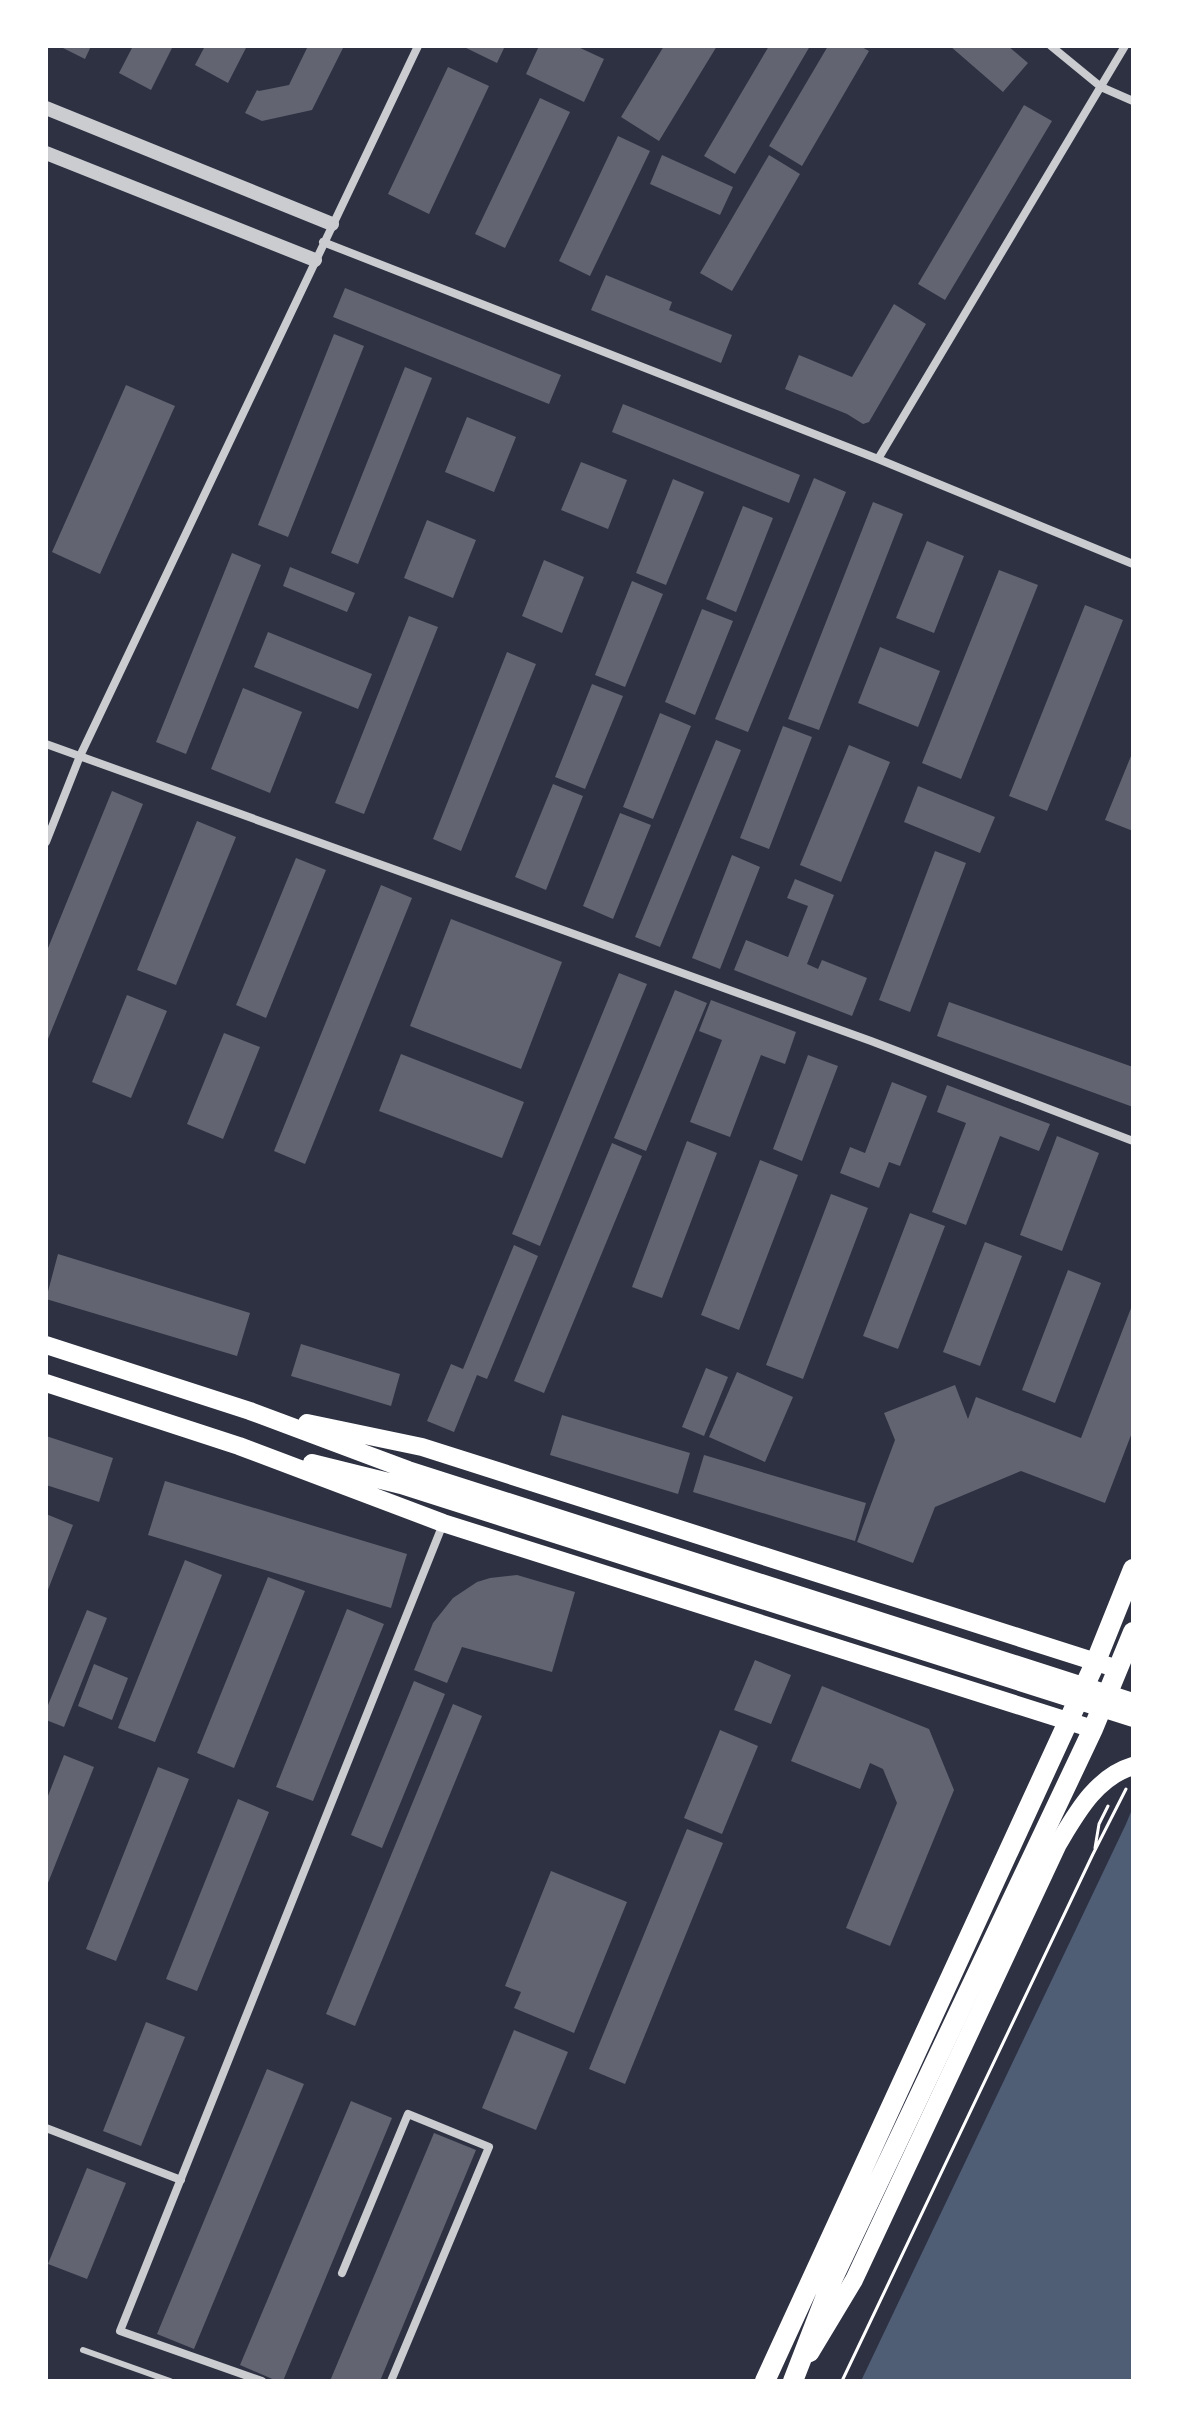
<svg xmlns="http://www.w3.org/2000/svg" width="1179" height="2427" font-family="'Asap Condensed',sans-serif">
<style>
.water{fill:#4f5d75}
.building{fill:#626471}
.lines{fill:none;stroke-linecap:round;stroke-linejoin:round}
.path{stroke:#fff;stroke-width:3}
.service{stroke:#caccd0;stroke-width:6}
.minor{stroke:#caccd0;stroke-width:8}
.tertiary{stroke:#caccd0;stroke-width:14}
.primary{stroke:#fff;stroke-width:18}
.trunk{stroke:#fff;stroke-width:20}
</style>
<rect width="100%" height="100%" fill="#2d3142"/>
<!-- water -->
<path class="water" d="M 1133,1807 L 1133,2381 L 861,2381 L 1126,1824 Z"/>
<!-- building -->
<path class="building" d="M 59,46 L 91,46 L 85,59 Z
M 133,46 L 173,46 L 151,90 L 119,73 Z
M 205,46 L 247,46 L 228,83 L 195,65 Z
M 308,46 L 344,46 L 312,110 L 262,121 L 245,113 L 257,90 L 259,91 L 289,85 Z
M 462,46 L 505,46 L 497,63 Z
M 539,46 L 576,46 L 604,59 L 584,102 L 526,74 Z
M 664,46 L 717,46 L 659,141 L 621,117 Z
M 769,46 L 810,46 L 735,174 L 704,156 Z
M 828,46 L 860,46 L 869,51 L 802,166 L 769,146 Z
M 950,46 L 1008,46 L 1028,63 L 1003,92 Z
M 448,67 L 489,86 L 429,214 L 388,194 Z
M 540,98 L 570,112 L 505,248 L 475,234 Z
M 1024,105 L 1052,121 L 945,300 L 918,284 Z
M 618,136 L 650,151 L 590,276 L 559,261 Z
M 662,155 L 733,187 L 720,215 L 650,184 Z
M 769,155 L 800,174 L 732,291 L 700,273 Z
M 606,275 L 672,302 L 669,310 L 732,335 L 721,363 L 591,310 Z
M 345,288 L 561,375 L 549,404 L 333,317 Z
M 894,304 L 926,324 L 869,422 L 863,424 L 847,414 L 785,389 L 799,355 L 852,377 Z
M 334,334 L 364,346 L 288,537 L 258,525 Z
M 405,367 L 432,378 L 358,564 L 331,553 Z
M 126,385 L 175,406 L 100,574 L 52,552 Z
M 623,404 L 800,475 L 789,503 L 612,432 Z
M 467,417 L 516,437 L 494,492 L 445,472 Z
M 581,462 L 627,480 L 608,529 L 561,510 Z
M 814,478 L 846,492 L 748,732 L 715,719 Z
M 673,479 L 704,492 L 666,585 L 636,573 Z
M 873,502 L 903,514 L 819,730 L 788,719 Z
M 743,506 L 773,518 L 736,612 L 706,599 Z
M 427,520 L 476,540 L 453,598 L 404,578 Z
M 927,541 L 964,556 L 934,633 L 896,618 Z
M 232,553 L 261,565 L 186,754 L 156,742 Z
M 544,560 L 584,577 L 562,633 L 522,616 Z
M 290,567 L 355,593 L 347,612 L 283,586 Z
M 999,570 L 1038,585 L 961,779 L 922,763 Z
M 632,581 L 663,594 L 625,687 L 595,675 Z
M 1085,605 L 1123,620 L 1047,811 L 1009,796 Z
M 702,609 L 733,621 L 695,715 L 665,702 Z
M 409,616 L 438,627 L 364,814 L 335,803 Z
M 268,632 L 372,674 L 358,709 L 254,667 Z
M 880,647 L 940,671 L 918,727 L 858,703 Z
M 507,652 L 536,664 L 461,851 L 433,839 Z
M 592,684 L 623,696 L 585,789 L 555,777 Z
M 243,688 L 302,712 L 270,793 L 211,769 Z
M 660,713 L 691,726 L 653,819 L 623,807 Z
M 783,726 L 812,737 L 769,849 L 740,838 Z
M 716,740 L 741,750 L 660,947 L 635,937 Z
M 849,745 L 890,762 L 841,882 L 800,865 Z
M 1133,751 L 1133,831 L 1105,820 Z
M 553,784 L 583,796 L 546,890 L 515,877 Z
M 918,786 L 995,817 L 980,853 L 904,822 Z
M 112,791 L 143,804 L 46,1044 L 46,953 Z
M 620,813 L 651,825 L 613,919 L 583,906 Z
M 197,821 L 236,837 L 176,985 L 137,970 Z
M 935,851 L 966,863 L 910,1012 L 879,1000 Z
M 732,855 L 760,867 L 720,969 L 692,958 Z
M 296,858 L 326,870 L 266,1018 L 236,1005 Z
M 795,879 L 834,895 L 807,964 L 818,969 L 822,960 L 867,978 L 852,1016 L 734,970 L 746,940 L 788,957 L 808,906 L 787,898 Z
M 381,885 L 412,898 L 305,1164 L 274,1151 Z
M 451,919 L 562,962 L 521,1069 L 410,1026 Z
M 619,973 L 647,984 L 540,1246 L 512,1234 Z
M 675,990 L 707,1003 L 646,1151 L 614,1138 Z
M 127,995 L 167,1011 L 131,1098 L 92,1082 Z
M 711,1000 L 796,1032 L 785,1064 L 761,1055 L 730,1137 L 690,1122 L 722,1040 L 699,1031 Z
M 949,1002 L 1133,1067 L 1133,1107 L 937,1036 Z
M 224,1033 L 260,1047 L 223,1139 L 187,1124 Z
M 401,1054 L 524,1102 L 502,1158 L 379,1111 Z
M 808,1055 L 838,1066 L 802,1161 L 773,1149 Z
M 892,1082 L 927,1096 L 900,1166 L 889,1162 L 879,1188 L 840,1173 L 850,1147 L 865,1153 Z
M 947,1085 L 1050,1124 L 1039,1151 L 1000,1136 L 966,1225 L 932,1212 L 966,1123 L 937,1112 Z
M 1057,1136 L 1099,1153 L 1062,1251 L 1020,1235 Z
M 687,1141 L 717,1153 L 662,1298 L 632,1287 Z
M 612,1143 L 642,1156 L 544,1393 L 514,1381 Z
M 760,1160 L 798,1175 L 739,1330 L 701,1315 Z
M 831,1194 L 868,1208 L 803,1379 L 766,1365 Z
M 910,1213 L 945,1226 L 898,1349 L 863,1336 Z
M 985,1242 L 1022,1256 L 980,1366 L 943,1352 Z
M 514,1245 L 538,1256 L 487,1379 L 477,1375 L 454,1432 L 427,1421 L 451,1364 L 463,1369 Z
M 58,1254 L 250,1313 L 237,1356 L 46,1299 Z
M 1068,1270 L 1101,1283 L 1055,1403 L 1022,1390 Z
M 1133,1303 L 1133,1430 L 1105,1503 L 1021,1471 L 935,1507 L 913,1563 L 857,1542 L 895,1440 L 884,1413 L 955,1385 L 968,1419 L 976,1397 L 1081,1438 Z
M 301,1344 L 400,1374 L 391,1406 L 291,1376 Z
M 706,1368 L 728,1377 L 704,1436 L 682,1427 Z
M 737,1372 L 793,1397 L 765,1462 L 709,1437 Z
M 562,1415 L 690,1453 L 678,1494 L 550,1455 Z
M 46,1436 L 113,1458 L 99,1502 L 46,1485 Z
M 704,1455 L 866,1503 L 855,1541 L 693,1492 Z
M 165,1481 L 407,1554 L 391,1608 L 148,1535 Z
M 46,1514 L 73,1525 L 46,1595 Z
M 185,1560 L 222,1575 L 155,1742 L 118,1728 Z
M 517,1575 L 575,1592 L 552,1672 L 462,1647 L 447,1683 L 414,1670 L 433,1623 L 453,1598 L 477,1582 L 490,1578 Z
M 268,1577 L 305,1591 L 234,1768 L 197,1753 Z
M 347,1609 L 384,1624 L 313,1801 L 276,1787 Z
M 87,1610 L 107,1618 L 64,1727 L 46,1720 L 46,1710 Z
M 755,1660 L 791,1675 L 771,1724 L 734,1710 Z
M 94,1664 L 128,1678 L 112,1720 L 78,1706 Z
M 414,1681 L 445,1694 L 382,1848 L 351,1835 Z
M 822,1686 L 929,1729 L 954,1790 L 890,1946 L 846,1928 L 897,1803 L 883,1769 L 870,1763 L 860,1789 L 791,1761 Z
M 453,1704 L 482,1716 L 355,2026 L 326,2014 Z
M 720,1730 L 758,1746 L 722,1834 L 684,1818 Z
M 64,1755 L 94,1767 L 46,1888 L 46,1801 Z
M 158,1767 L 189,1779 L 116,1961 L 86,1949 Z
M 238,1799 L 269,1812 L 197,1991 L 166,1979 Z
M 687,1829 L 723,1843 L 625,2084 L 589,2069 Z
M 551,1871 L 627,1902 L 574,2033 L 514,2008 L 521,1992 L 505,1986 Z
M 146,2022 L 185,2037 L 141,2146 L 103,2131 Z
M 514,2030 L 568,2052 L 536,2130 L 482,2108 Z
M 267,2069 L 304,2084 L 194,2349 L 157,2334 Z
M 351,2101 L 392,2118 L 283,2381 L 277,2381 L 240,2365 Z
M 434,2133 L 476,2150 L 380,2381 L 330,2381 Z
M 87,2168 L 126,2183 L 87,2279 L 48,2264 Z"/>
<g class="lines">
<!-- path -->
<path class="path" d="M 1095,1848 L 1099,1824 L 1108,1806
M 842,2381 L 1093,1854 L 1126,1789"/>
<!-- service -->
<path class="service" d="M 83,2350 L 170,2381"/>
<!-- minor -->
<path class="minor" d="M 1051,46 L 1101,87 L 1133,101
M 323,242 L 878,459 L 1133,564
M 878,459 L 1125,46
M 46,744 L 871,1041 L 1133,1141
M 46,842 L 80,756 L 418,46
M 46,2128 L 181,2180
M 342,2273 L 408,2114 L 489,2147 L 391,2381
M 262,2381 L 120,2331 L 443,1524"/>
<!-- tertiary -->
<path class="tertiary" d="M 46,108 L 332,224
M 46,153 L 315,260"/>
<!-- primary -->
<path class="primary" d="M 46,1345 L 250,1411 L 408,1470 L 1133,1702
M 46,1383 L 239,1446 L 443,1523 L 1093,1729
M 307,1423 L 422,1447 L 1118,1669
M 312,1463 L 401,1485 L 1133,1718
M 810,2353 L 854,2280 L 1058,1844 C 1076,1814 1096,1777 1133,1766"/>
<!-- trunk -->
<path class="trunk" d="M 765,2381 L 1096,1661 L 1133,1569
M 793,2381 L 833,2278 L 1093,1729 L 1133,1632"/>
</g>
<!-- border -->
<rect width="1179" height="2427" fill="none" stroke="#ffffff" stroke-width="96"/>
</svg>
